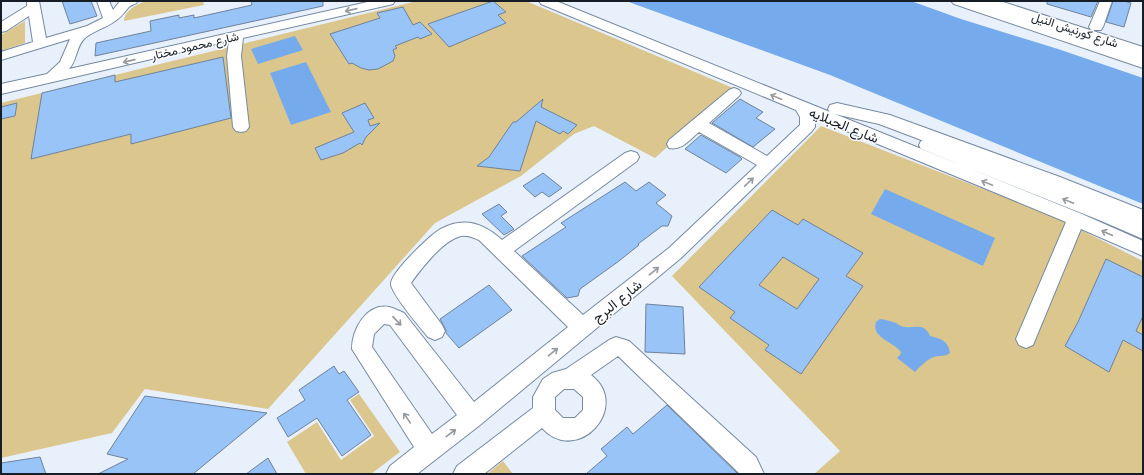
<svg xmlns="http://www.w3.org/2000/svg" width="1144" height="475" font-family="'Noto Sans',Vazirmatn,sans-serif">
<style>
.green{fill:#dbc68d}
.water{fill:#75abec}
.building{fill:#98c4f8;stroke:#6f8299;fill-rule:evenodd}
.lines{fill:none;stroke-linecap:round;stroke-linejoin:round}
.minor-casing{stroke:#768aa1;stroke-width:2}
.major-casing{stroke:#768aa1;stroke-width:2}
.highway-casing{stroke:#768aa1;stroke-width:2}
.minor{fill:#fff;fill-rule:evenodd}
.major{fill:#fff;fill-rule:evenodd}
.highway{fill:#fff;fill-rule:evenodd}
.oneway{stroke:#96999d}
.labels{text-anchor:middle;stroke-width:3;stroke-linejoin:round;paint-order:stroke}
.far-street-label{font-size:12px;fill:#161d26;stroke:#fdfdfd}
.street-label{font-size:14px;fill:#161d26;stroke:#fdfdfd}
</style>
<rect width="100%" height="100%" fill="#e8f0fb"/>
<!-- green -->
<path class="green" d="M 147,1 L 203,1 L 204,5 L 124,21 C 125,10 137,4 147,1 Z
M 417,1 L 526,1 L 733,88 L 655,158 L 594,126 L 574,134 L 521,176 L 435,223 L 268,409 L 145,389 L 112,433 L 1,458 L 1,103 Z
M 25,21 L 25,43 L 1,51 L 1,35 Z
M 821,126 L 1053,216 L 1143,261 L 1143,474 L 814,474 L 840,451 L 672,276 Z
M 359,394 L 400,452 L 371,474 L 306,474 L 287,442 L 317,422 L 341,460 L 374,436 L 350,400 Z
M 503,461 L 513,474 L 487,474 Z"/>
<!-- water -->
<path class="water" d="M 626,1 L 911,1 L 961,19 L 1058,49 L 1143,78 L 1143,204 L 830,75 Z
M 295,36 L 303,50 L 258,64 L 251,49 Z
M 306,62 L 331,112 L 291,125 L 270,73 Z
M 885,189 L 995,238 L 983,266 L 871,214 Z
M 880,319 C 886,320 891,321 896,323 C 899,325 902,327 905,327 C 915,328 925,323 930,336 C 941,339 948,340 950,353 C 945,357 940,355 934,357 C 927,359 920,367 915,372 L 897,358 L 900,355 L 901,352 C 893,341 871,338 876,322 Z"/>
<!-- building -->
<path class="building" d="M 62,1 L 91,1 L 97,16 L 70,24 Z
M 251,1 L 323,1 L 323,6 L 95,56 L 96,43 L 151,31 L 150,21 L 179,15 L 179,18 L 194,15 L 194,18 L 252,5 Z
M 493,1 L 506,12 L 498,15 L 506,23 L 449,47 L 428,24 Z
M 1047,1 L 1098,1 L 1091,17 L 1047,4 Z
M 1113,1 L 1124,1 L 1131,3 L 1124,27 L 1106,22 Z
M 403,7 L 413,25 L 420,22 L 432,34 L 420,39 L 418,37 L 395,46 L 397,48 L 393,50 L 395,56 L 393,61 L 378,69 L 369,70 L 361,68 L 352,63 L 349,64 L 330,34 L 380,18 L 377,13 Z
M 223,57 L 231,118 L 131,144 L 131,134 L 31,159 L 42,93 L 115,75 L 115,82 Z
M 543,99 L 541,107 L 577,125 L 568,134 L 563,131 L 560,134 L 536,121 L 520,171 L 477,166 L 489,157 L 513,122 L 516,122 Z
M 740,99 L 763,112 L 756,118 L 775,129 L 753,147 L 712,123 Z
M 17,103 L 15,116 L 1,119 L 1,107 Z
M 365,103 L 374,118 L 368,120 L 370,126 L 380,123 L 366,137 L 362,145 L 360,143 L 343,153 L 321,160 L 315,148 L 354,132 L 342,113 Z
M 701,135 L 740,157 L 742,159 L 726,173 L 685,149 Z
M 543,173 L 562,188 L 549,197 L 542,192 L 535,197 L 523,186 Z
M 625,182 L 636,191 L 649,182 L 666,195 L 656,203 L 672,216 L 668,226 L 662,226 L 638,244 L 639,245 L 619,261 L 580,289 L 578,296 L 567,298 L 522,256 L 566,227 L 561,223 Z
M 499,204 L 507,212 L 501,216 L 514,229 L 504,235 L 482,214 Z
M 772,210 L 798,225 L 803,219 L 863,253 L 846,276 L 863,286 L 801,374 L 765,350 L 769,345 L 730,318 L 735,312 L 699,287 ZM 783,257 L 819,279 L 797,309 L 759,285 Z
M 1106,259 L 1143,277 L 1143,316 L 1136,331 L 1143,335 L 1143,351 L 1123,340 L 1109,372 L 1065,346 L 1078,322 Z
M 489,285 L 512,310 L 459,348 L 446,333 L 446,330 L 440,319 Z
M 646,304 L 683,307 L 685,354 L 645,352 Z
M 334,366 L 339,374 L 344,371 L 359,392 L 347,400 L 371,435 L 342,456 L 317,418 L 288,437 L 277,418 L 305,400 L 299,390 Z
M 145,396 L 267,413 L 193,474 L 98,474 L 128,459 L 107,454 Z
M 667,405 L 738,474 L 586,474 L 607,456 L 601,449 L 627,427 L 633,434 Z
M 40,457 L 46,474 L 1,474 L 1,463 Z
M 268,458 L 277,474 L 246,474 Z"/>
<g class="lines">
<!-- minor casing -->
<g class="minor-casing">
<path id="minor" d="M 27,1 L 39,1 L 46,38 L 87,26 L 103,18 L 97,1 L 109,1 L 113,10 L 120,1 L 138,1 C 136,5 131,4 128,8 C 124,13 121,17 115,21 C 106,28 93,31 85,38 C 76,46 77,61 69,69 L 372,1 L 395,1 L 393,4 L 389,5 L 243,38 L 241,56 L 249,127 L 246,131 L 241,132 L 236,131 L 233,127 L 227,56 L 229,41 L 1,94 L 1,84 L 47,74 L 60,62 L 70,39 L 1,60 L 1,52 L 33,42 L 29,16 L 6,31 L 1,32 L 1,22 L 27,6 Z
M 539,1 L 556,1 L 1082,214 L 1143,241 L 1143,256 L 1081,229 L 1033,345 L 1026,348 L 1019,345 L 1016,339 L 1066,222 L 815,118 L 815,127 L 812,131 L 681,258 L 480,425 L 417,474 L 386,474 L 390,466 L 414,447 L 352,349 C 352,330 366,303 389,307 C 394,308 399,311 404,313 L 474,402 L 568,327 L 479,240 C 472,237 465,234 458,237 C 442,242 420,270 411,283 L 442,325 L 445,331 L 442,337 L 435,340 L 428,337 C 419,326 394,297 391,285 C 389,274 427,239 436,232 C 442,228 450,224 458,223 C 475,220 490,229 502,240 L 625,153 L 631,151 L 637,153 L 639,157 L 637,161 L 514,251 L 583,315 L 669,248 L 757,165 L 699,132 C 690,139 682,151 669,148 L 667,144 L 669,140 L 729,90 L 734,88 L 739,90 L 741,93 L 739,96 L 709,123 L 767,156 L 800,125 L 800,117 L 796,110 L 541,4 ZM 384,324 L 390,325 L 457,415 L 432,434 L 372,347 L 374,334 Z
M 1100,1 L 1112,1 L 1103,27 L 1101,30 L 1091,30 L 1089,27 Z
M 927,139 L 1111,210 L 1143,224 L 1143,239 L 1099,220 L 921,149 L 919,145 L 921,141 Z
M 616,337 L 629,341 L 756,457 L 764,474 L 740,474 L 618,356 L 591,375 C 632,406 578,467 542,428 L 484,474 L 453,474 L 457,466 L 533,408 L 533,397 L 543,379 L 552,373 L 566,369 L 609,340 ZM 564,389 L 574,389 L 583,397 L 583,410 L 575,418 L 563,418 L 555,410 L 555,397 Z"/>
</g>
<!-- major casing -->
<g class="major-casing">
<path id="major" d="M 976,1 L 1000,1 L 1143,47 L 1143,58 L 979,4 Z"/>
</g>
<!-- highway casing -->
<g class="highway-casing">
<path id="highway" d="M 951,1 L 974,1 L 1143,57 L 1143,68 L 954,4 Z
M 837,103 L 890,115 L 1060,177 L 1143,210 L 1143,227 L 1046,187 L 879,124 L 830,113 L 828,109 L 830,105 Z"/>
</g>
<!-- minor -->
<use href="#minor" class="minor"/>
<!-- major -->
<use href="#major" class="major"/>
<!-- highway -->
<use href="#highway" class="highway"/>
</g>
<!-- one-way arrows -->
<defs><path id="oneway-shaft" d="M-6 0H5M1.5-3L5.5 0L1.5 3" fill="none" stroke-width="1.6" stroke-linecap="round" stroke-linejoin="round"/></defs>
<g class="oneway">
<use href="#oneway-shaft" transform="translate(351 10) rotate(167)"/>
<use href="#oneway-shaft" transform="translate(129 61) rotate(167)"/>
<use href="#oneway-shaft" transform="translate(776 97) rotate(-158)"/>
<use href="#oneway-shaft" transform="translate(749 182) rotate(-44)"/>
<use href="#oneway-shaft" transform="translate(987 183) rotate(-158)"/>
<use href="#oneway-shaft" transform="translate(1068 201) rotate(-158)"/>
<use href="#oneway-shaft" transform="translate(1107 233) rotate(-156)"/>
<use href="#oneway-shaft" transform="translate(654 271) rotate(-39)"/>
<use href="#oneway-shaft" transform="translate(397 321) rotate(47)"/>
<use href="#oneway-shaft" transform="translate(553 352) rotate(-39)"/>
<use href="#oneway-shaft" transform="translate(407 418) rotate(-124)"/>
<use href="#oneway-shaft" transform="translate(451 433) rotate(-37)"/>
</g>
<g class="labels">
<!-- far-street labels -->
<g class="far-street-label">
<text transform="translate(1075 30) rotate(18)" y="4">شارع كورنيش النيل</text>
<text transform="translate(195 46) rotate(-13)" y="4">شارع محمود مختار</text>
</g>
<!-- street labels -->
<g class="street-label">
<text transform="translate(844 125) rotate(22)" y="5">شارع الجبلايه</text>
<text transform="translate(617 301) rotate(-39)" y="5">شارع البرج</text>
</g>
</g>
<!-- border -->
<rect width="1144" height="475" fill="none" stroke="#161d26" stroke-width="4"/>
</svg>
